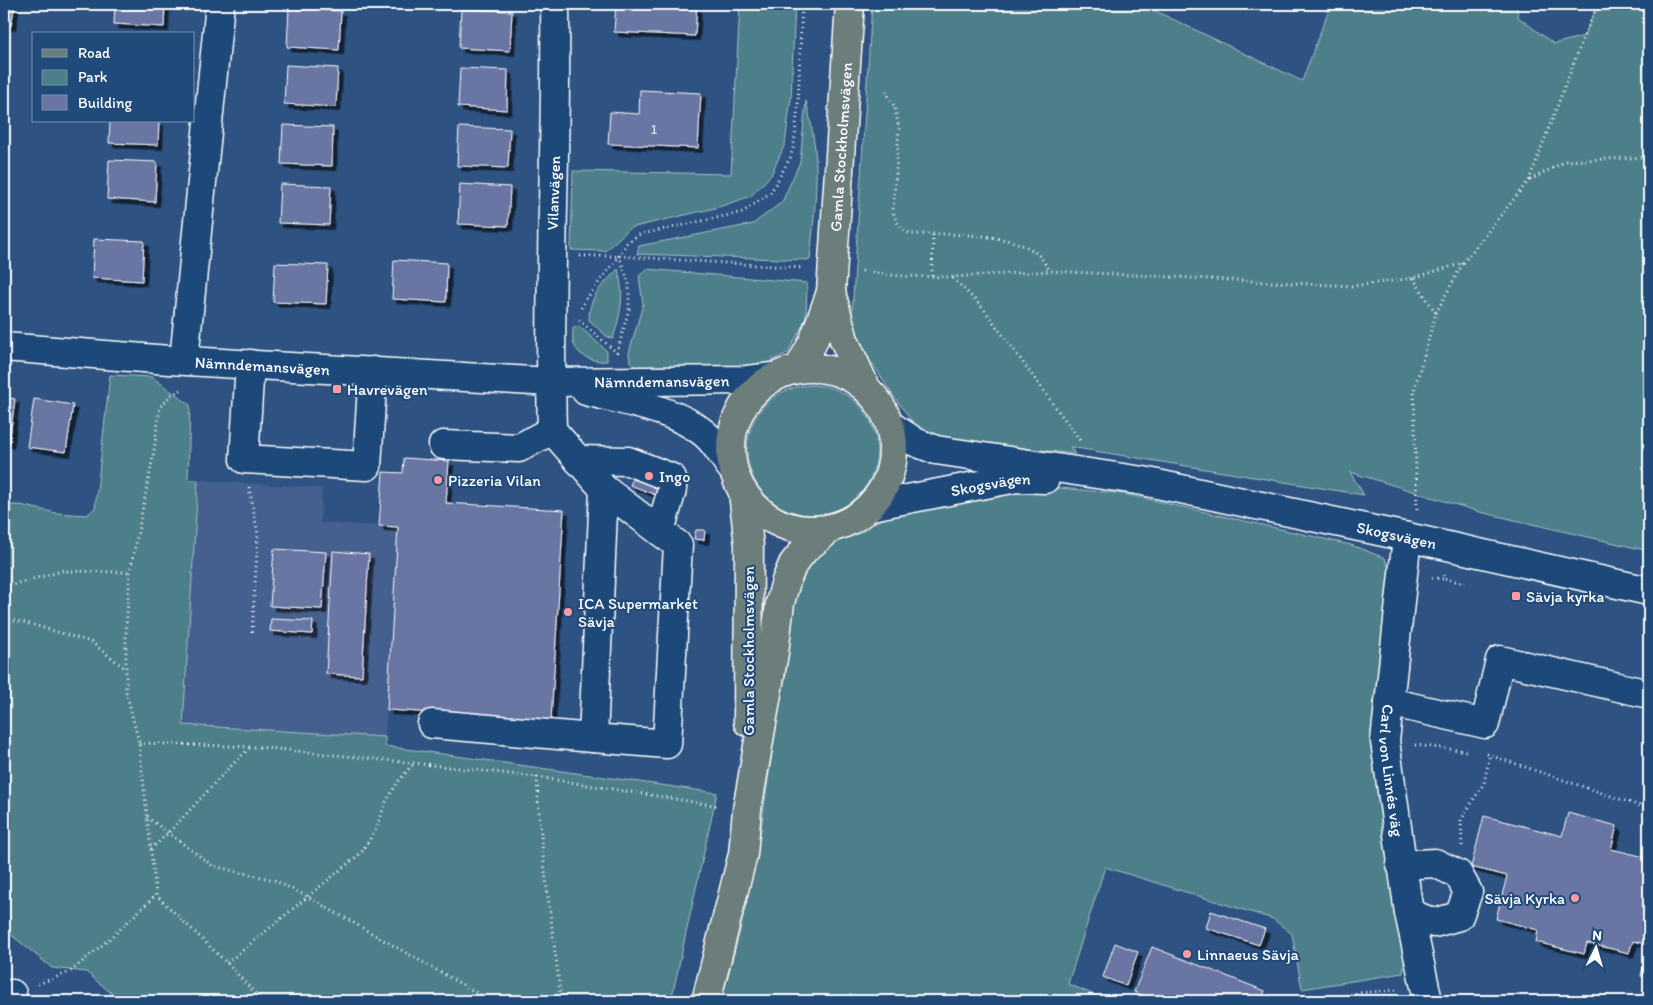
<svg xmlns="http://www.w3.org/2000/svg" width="1653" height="1005" font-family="Itim,sans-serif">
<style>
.built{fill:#44608e}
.green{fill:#4d7f8a;stroke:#a6bfc4}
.building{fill:#6975a2;stroke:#fff;filter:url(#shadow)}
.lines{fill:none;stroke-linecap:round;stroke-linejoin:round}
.minor-casing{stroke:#fff;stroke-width:31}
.major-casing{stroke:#fff;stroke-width:31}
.path{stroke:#fff;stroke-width:3;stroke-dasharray:1 4;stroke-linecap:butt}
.minor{stroke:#1f4a7a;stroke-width:28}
.major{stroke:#6c7e7c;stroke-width:28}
.poi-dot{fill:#ff9aa2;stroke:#1f4a7a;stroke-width:2}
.labels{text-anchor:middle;stroke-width:4;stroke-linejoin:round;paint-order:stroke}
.number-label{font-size:14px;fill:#dadce8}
.street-label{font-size:16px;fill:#fff;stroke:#1f4a7a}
.poi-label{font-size:16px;fill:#fff;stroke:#1f4a7a;text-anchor:start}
</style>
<defs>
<filter id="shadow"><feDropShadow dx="4.5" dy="4.5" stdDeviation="0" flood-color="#0009"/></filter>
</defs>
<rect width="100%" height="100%" fill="#2e5382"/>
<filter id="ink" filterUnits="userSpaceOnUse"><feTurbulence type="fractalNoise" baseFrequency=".02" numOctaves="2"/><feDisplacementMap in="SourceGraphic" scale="10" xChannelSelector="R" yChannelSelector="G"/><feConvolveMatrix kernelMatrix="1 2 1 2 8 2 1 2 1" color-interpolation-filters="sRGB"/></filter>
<g filter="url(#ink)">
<!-- built -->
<path class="built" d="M 198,480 L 322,488 L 320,523 L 398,527 L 385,737 L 183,725 Z"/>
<!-- green -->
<path class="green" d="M 740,4 L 795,4 L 791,98 L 785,144 L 771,175 L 751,196 L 719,207 L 630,228 L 605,251 L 571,250 L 573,171 L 731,174 Z
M 872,4 L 1141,4 L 1302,81 L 1331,4 L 1517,4 L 1518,17 L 1554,44 L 1584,36 L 1598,4 L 1649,4 L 1649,551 L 1480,512 L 1350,472 L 1364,495 L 1070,447 L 1075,454 L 948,439 L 920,432 L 890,391 L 873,364 L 865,362 L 852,314 Z
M 806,101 C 811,121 815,142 816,163 C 817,195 813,228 810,260 L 637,254 L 639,246 L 753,224 L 782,202 L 800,162 Z
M 618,269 C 625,298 621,311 613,339 L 606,336 L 589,320 C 589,295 602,286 618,269 Z
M 647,269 L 807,283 L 806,318 L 788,353 L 757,367 L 637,368 L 630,362 L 629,353 L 643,304 L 639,276 Z
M 579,326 L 607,351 L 607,361 C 595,362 580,358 574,345 C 572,341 573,333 573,328 Z
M 110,375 L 152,377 L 190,405 L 188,480 L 198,480 L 183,725 L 385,737 L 385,746 L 717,793 L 671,1001 L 121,1001 L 86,972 L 52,968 L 4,929 L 4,505 L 20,505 L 56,513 L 87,515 L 95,508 Z
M747 450a65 65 0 1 1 130 0a65 65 0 1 1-130 0Z
M 1060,488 L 1125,494 L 1351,545 L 1385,558 L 1393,580 L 1373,707 L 1385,741 L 1409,913 L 1403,973 L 1302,989 L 1292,934 L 1273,919 L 1105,867 L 1068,984 L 1097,996 L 1096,1001 L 721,1001 L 740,931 L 761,828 L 780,699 L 789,610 L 794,584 L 821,547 L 858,529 L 928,502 L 1001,489 Z"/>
<!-- building -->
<path class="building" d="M 4,4 L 15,4 L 11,26 L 4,25 Z
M 115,4 L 165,4 L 164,27 L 114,24 Z
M 616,4 L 697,4 L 695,36 L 614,32 Z
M 289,8 L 341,11 L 339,50 L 287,47 Z
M 461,9 L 512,11 L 510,51 L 459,48 Z
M 286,65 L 338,68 L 336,107 L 284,104 Z
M 460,68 L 508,70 L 507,110 L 458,107 Z
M 640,90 L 701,93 L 698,148 L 608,144 L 610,112 L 639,114 Z
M 110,121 L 159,121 L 158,145 L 109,143 Z
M 283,125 L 333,127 L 332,166 L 281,164 Z
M 459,127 L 510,129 L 508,168 L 457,166 Z
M 109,160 L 157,162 L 155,202 L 107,199 Z
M 280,184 L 331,186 L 329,225 L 278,223 Z
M 460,184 L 510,187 L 508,226 L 458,224 Z
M 94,239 L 144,241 L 142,281 L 92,278 Z
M 394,260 L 447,263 L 446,302 L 392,299 Z
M 275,263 L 328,265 L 326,304 L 273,302 Z
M 4,397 L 15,399 L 9,444 L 4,443 Z
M 34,399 L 73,405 L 66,452 L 27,447 Z
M 404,458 L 449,461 L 446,503 L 564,510 L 551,720 L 387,710 L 398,527 L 379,526 L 383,472 L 403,473 Z
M 640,460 L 665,469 L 656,495 L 630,485 Z
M 696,530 L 705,530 L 704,540 L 694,539 Z
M 274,549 L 326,552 L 322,609 L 270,606 Z
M 333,551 L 369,554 L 362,676 L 326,674 Z
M 271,619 L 313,621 L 312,634 L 270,631 Z
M 1568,813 L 1617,826 L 1611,849 L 1649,858 L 1649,978 L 1641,976 L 1649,945 L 1633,941 L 1629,953 L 1587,943 L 1584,954 L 1536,942 L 1538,930 L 1496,919 L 1507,876 L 1471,867 L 1484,816 L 1562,836 Z
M 1211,911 L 1265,929 L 1259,945 L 1206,928 Z
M 1115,943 L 1138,952 L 1126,986 L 1103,977 Z
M 1152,947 L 1265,991 L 1261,1001 L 1158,1001 L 1134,992 Z"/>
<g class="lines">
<!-- minor casing -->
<g class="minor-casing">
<g id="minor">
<path d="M 555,4 C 557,146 548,288 552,430 L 604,489 L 678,545 L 667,744 L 593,738 L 604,489"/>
<path id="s1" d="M 4,347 L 169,360 L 551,382 L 747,380 L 773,377"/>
<path d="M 184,360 L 220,4"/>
<path d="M 250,364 L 244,459 L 367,466 L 373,371"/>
<path d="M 586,391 C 623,401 676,409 705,434 C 716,443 724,459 733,470"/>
<path id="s2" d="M 891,426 L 915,442 L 936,450 L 1143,481 L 1407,537 L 1649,591"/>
<path d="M 443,445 L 519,448 L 552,430"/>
<path d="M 578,460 L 628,461 L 672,478 L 672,490 L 660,531"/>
<path id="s3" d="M 871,506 L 1017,478 L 1045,479"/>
<path id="s4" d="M 1407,537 L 1385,741 L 1409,913 L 1428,1001"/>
<path d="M 1389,702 L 1485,724 L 1500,660 L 1649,694"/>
<path d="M 432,724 L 593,738"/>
<path d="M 1401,865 L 1435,863 L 1458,874 L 1468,892 L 1459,916 L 1434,923 L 1409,913"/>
<path d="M 4,1001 L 12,994"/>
</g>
</g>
<!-- major casing -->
<g class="major-casing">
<g id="major">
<path d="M 831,292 L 844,340 L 865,386"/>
<path id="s5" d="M 799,368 L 813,342 L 831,292 L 850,4"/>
<circle cx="812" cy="449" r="81"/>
<path d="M 743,492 L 749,546 L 748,722"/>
<path d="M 706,1001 L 743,854 L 747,810 L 774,653 L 780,603 L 786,581 L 793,564 L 805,549 L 830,529"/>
</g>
</g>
<!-- path -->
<path class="path" d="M 886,91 L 895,108 L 899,129 L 893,211 C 896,223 900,228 911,234 C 944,234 1009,232 1035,252 C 1041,256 1045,265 1050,270
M 1530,180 L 1566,161 L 1649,157
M 580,256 L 619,256
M 862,271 L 899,276 L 952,277 L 1050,271 L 1354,286 L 1413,278 L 1463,263 L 1529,180 L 1584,36 L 1598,4
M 932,276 L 933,234
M 953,278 L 983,308 L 1081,442
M 1413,278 L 1436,313 L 1414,390 L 1417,511
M 581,308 L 586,299 L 619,256 L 803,268
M 1436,313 L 1463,263
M 579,320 L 616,352
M 617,353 L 629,309 L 629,283 L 619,256 L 627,243 L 638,235 L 743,212 L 771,192 L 790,158 L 794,145 L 798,105 L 802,4
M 181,390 L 171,395 L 160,407 L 153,457 L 130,572 L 126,629 L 126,691 L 139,743 L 156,895 L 227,963 L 262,1001
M 249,487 L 258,535 L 252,633
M 1444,575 L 1444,579 L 1465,583
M 1432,578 L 1444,579
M 4,587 L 62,571 L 130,572
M 4,619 L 27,623 L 91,642 L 126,669
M 139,743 L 257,747 L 414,763 L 537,777 L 719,806
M 1415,745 L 1466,751
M 1487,754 L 1649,809
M 537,777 C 540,852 553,927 561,1001
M 147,817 L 213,866 L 274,880 L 308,897 L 491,1001
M 1462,846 L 1461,820 L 1484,783 L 1490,754
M 151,849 C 187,817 215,779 251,747
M 227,963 L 361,853 L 376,829 L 386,802 L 397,783 L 414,763
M 38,984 L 70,972 L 113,936 L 156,895
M 1311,1001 L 1358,993 L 1396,990"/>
<!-- minor -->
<use href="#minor" class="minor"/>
<!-- major -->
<use href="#major" class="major"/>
</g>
</g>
<!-- markers -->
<g class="poi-dot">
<rect x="332" y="384" width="10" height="10" rx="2.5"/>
<circle cx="649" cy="476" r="5"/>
<circle cx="438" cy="480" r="5"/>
<rect x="1511" y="591" width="10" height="10" rx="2.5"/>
<circle cx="568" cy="612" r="5"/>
<circle cx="1575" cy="898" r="5"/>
<circle cx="1187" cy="954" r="5"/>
</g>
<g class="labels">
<!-- number labels -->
<g class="number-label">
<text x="654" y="134">1</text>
</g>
<!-- street labels -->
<g class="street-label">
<text dy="6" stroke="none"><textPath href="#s5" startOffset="228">Gamla Stockholmsvägen</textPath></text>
<text transform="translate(553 193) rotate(-88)" y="6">Vilanvägen</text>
<text dy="6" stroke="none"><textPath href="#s1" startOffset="259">Nämndemansvägen</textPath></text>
<text dy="6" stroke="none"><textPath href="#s1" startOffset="659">Nämndemansvägen</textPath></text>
<text dy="6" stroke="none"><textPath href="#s3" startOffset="122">Skogsvägen</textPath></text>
<text dy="6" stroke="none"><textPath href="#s2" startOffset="520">Skogsvägen</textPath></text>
<text transform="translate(748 651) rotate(-90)" y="6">Gamla Stockholmsvägen</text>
<text dy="6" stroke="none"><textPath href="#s4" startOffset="235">Carl von Linnés väg</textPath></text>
</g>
<!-- poi labels -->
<g class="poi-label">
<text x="347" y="395">Havrevägen</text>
<text x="659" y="482">Ingo</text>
<text x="448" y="486">Pizzeria Vilan</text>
<text x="1526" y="602">Sävja kyrka</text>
<text x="578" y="609">ICA Supermarket<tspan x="578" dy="18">Sävja</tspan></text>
<text x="1565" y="904" text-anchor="end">Sävja Kyrka</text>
<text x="1197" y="960">Linnaeus Sävja</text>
</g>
</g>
<!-- margin -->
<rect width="1653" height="1005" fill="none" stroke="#1f4a7a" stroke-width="20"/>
<rect x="10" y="10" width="1633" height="985" fill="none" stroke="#fff" stroke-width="2" filter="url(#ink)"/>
<!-- legend -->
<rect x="32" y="32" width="162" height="90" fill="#1f4a7a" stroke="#7992af"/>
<rect x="42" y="49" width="25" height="8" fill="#6c7e7c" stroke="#7992af"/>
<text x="78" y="58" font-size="15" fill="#ffffff">Road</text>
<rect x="42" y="70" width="25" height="15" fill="#4d7f8a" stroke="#7992af"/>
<text x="78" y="82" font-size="15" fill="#ffffff">Park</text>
<rect x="42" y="95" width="25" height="15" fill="#6975a2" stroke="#7992af"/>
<text x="78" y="108" font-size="15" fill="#ffffff">Building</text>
<!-- north arrow -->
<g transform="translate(1596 948) rotate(5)" stroke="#1f4a7a" stroke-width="4" paint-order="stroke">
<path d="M0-4L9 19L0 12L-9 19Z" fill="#ffffff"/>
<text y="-8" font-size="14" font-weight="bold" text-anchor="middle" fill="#ffffff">N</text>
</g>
</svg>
